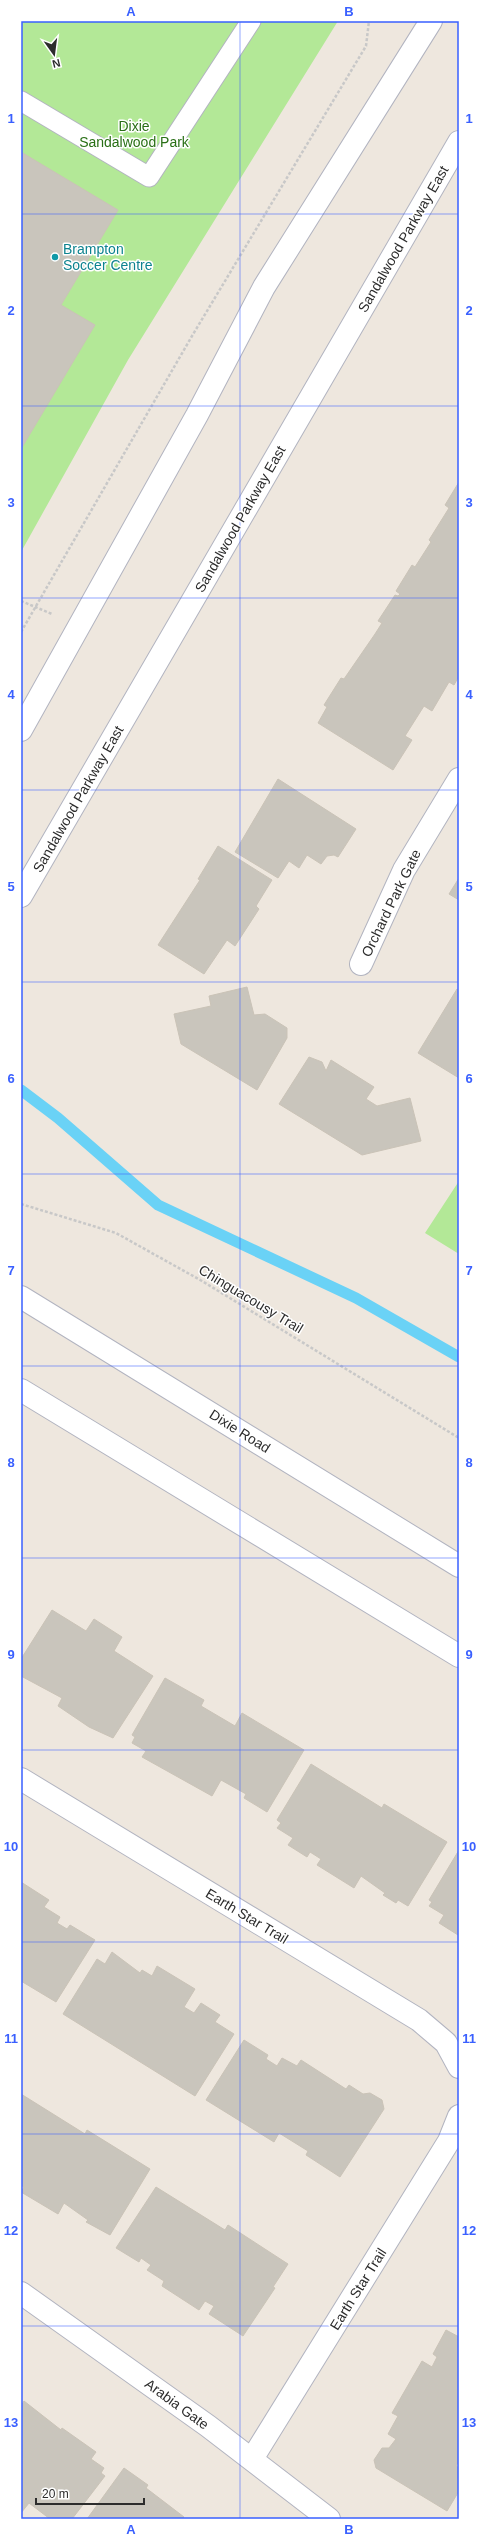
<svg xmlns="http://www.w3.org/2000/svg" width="480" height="2540" font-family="Arial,sans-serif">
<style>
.green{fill:#b3e897}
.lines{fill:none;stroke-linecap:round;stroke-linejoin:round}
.stream{stroke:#6ad2f6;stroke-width:11}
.building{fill:#c9c5bc;stroke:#cac3b7}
.lane-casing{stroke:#b2b4c0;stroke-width:21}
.street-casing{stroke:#b2b4c0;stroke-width:24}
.secondary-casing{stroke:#b2b4c0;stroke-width:24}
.path{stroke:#c8c8c8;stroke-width:2.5;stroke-dasharray:3 2;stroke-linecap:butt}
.lane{stroke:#fff;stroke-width:19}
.street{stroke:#fff;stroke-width:22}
.secondary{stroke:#fff;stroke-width:22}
.grid{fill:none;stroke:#3a60ff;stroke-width:1;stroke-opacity:0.55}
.culture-dot{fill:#0f9aa8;stroke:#fff;stroke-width:1.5}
.labels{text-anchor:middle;stroke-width:3;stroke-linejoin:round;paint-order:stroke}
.park-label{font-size:14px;fill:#296f16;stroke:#fff}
.street-label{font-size:14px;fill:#2c2c2c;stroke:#fff}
.culture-label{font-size:14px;fill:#0d838f;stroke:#fff;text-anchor:start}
.neatline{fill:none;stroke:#3a60ff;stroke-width:1.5}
.grid-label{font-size:13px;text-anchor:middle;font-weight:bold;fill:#3a60ff}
</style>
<rect width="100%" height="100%" fill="#eee7de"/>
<!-- green -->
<path class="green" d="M 21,21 L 338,21 L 128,360 L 21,552 Z
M 459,1181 L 459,1254 L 425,1233 Z"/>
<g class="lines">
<!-- stream -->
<path class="stream" d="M 21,1090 L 58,1118 L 158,1205 L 356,1298 L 459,1357"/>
</g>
<!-- building -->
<path class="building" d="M 21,152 L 118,210 L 61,305 L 95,325 L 21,449 Z
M 459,482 L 459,667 L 457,671 L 459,676 L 454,685 L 449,682 L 432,711 L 424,706 L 405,736 L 412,740 L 393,770 L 318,723 L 327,707 L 324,705 L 341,678 L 344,679 L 375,634 L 382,623 L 378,621 L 395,595 L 398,596 L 400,594 L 396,591 L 412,565 L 415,567 L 431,542 L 429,540 L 449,508 L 445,505 Z
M 278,779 L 356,829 L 338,857 L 334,855 L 327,856 L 321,864 L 307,855 L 299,868 L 289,861 L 278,878 L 235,852 Z
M 218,846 L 272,880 L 256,906 L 259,909 L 235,946 L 227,940 L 204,974 L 158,945 L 200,880 L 198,879 Z
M 459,878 L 459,900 L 449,894 Z
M 247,987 L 254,1015 L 265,1014 L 287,1028 L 287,1038 L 257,1090 L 181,1044 L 174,1014 L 211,1006 L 209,996 Z
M 457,989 L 459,990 L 459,1078 L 418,1053 Z
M 309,1057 L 322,1062 L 326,1071 L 331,1060 L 374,1087 L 366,1099 L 377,1106 L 410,1098 L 421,1141 L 362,1155 L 279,1104 Z
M 52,1610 L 86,1631 L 94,1619 L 122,1637 L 114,1651 L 153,1676 L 113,1738 L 89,1727 L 58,1706 L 62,1698 L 21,1676 L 21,1659 Z
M 165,1678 L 204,1700 L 201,1706 L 235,1726 L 242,1713 L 304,1750 L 267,1812 L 244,1798 L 246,1794 L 221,1780 L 212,1796 L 142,1757 L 146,1751 L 132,1743 L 135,1737 L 132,1735 Z
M 311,1764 L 382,1808 L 384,1804 L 447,1842 L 408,1906 L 398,1900 L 396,1903 L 383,1895 L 385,1893 L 361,1876 L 354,1888 L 317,1865 L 321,1859 L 310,1852 L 307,1857 L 288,1845 L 293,1838 L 277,1828 L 281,1823 L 277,1820 Z
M 459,1850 L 459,1934 L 458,1935 L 439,1923 L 444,1915 L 429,1906 L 432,1902 L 429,1900 Z
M 21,1882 L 49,1900 L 44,1907 L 60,1917 L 57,1923 L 67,1929 L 70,1925 L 95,1940 L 56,2002 L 21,1981 Z
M 112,1952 L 140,1973 L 142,1970 L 152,1976 L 157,1966 L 195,1989 L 184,2007 L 194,2013 L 201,2003 L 220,2015 L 215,2022 L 234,2034 L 195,2096 L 63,2014 L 97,1959 L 105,1964 Z
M 244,2040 L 268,2055 L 266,2059 L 277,2066 L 282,2058 L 297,2066 L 301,2060 L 346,2089 L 349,2085 L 363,2094 L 370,2093 L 382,2100 L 384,2109 L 340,2177 L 306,2155 L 308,2151 L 279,2133 L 274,2142 L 206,2100 Z
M 21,2094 L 85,2134 L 87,2130 L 150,2169 L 110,2235 L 86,2222 L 88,2220 L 64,2203 L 58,2214 L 21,2192 L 24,2187 L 21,2185 Z
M 156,2187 L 225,2230 L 228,2225 L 288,2264 L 273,2287 L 275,2288 L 243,2336 L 209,2314 L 214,2306 L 205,2301 L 199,2310 L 162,2286 L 164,2281 L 147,2270 L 151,2265 L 141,2258 L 139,2262 L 116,2248 Z
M 446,2330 L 459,2337 L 459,2461 L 456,2466 L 459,2468 L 459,2491 L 447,2511 L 376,2468 L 374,2460 L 382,2448 L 389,2448 L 396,2439 L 388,2434 L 398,2416 L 392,2413 L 422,2361 L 432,2367 L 437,2357 L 433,2354 Z
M 24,2401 L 61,2430 L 62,2428 L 96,2452 L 91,2459 L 104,2468 L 101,2473 L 105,2476 L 72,2519 L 50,2519 L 29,2503 L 21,2513 L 21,2406 Z
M 124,2468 L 148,2485 L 146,2488 L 184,2517 L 182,2519 L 87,2519 Z"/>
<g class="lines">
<!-- lane casing -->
<g class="lane-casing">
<path id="lane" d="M 21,101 L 149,177 L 251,21"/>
</g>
<!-- street casing -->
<g class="street-casing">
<path id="street" d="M 361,964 L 404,870 L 459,779
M 21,1779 L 419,2020 L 446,2043 L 459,2067
M 21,2293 L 208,2426 L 329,2519
M 252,2459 L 449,2141 L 459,2116"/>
</g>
<!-- secondary casing -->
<g class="secondary-casing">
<path id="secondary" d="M 21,730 L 197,415 L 264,287 L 431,21
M 21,896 L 459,142
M 21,1297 L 459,1566
M 21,1390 L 459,1656"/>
</g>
<!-- path -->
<path class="path" d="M 21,601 L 52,614
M 21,632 L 192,336 L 366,46 L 369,21
M 21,1204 L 116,1233 L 202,1281 L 459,1438"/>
<!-- lane -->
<use href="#lane" class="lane"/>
<!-- street -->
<use href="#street" class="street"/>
<!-- secondary -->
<use href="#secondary" class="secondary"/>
</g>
<!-- grid -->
<path class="grid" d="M 240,21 L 240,2519M 21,214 L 459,214M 21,406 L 459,406M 21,598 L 459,598M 21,790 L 459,790M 21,982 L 459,982M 21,1174 L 459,1174M 21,1366 L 459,1366M 21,1558 L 459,1558M 21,1750 L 459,1750M 21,1942 L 459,1942M 21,2134 L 459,2134M 21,2326 L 459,2326"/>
<!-- markers -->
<circle class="culture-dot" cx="55" cy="257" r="4"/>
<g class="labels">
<!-- park labels -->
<g class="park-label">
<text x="134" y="131">Dixie<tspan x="134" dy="16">Sandalwood Park</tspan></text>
</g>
<!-- street labels -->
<g class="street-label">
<text transform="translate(403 239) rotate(-60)" y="5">Sandalwood Parkway East</text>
<text transform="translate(240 519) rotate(-60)" y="5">Sandalwood Parkway East</text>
<text transform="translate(78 799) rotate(-60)" y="5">Sandalwood Parkway East</text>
<text transform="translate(391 903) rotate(-64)" y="5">Orchard Park Gate</text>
<text transform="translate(251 1299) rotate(31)" y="5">Chinguacousy Trail</text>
<text transform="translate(240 1431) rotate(32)" y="5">Dixie Road</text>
<text transform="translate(247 1916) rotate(31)" y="5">Earth Star Trail</text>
<text transform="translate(358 2289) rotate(-58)" y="5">Earth Star Trail</text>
<text transform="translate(177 2404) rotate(36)" y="5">Arabia Gate</text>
</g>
<!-- culture labels -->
<g class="culture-label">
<text x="63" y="254">Brampton<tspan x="63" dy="16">Soccer Centre</tspan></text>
</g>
</g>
<!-- border -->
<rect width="480" height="2540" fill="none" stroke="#ffffff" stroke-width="44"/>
<!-- north arrow -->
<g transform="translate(54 54) rotate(166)" stroke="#ffffff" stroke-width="3" paint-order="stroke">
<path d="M0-3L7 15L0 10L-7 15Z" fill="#2c2c2c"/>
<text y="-6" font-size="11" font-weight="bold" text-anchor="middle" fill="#2c2c2c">N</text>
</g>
<!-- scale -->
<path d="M36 2498v6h108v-6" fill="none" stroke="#2c2c2c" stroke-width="2"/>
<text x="42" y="2498" font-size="12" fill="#2c2c2c" stroke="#ffffff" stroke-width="3" paint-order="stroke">20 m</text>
<rect x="22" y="22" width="436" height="2496" class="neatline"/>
<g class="grid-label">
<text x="131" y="16">A</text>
<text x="349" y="16">B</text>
<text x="11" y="123">1</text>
<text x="469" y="123">1</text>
<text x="11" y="315">2</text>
<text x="469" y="315">2</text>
<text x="11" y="507">3</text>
<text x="469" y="507">3</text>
<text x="11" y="699">4</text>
<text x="469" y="699">4</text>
<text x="11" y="891">5</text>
<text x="469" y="891">5</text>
<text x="11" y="1083">6</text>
<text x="469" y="1083">6</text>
<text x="11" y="1275">7</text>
<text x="469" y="1275">7</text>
<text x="11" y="1467">8</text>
<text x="469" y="1467">8</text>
<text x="11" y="1659">9</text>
<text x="469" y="1659">9</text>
<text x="11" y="1851">10</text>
<text x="469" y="1851">10</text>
<text x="11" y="2043">11</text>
<text x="469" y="2043">11</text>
<text x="11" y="2235">12</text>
<text x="469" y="2235">12</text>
<text x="11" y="2427">13</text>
<text x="469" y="2427">13</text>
<text x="131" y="2534">A</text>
<text x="349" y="2534">B</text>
</g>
</svg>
